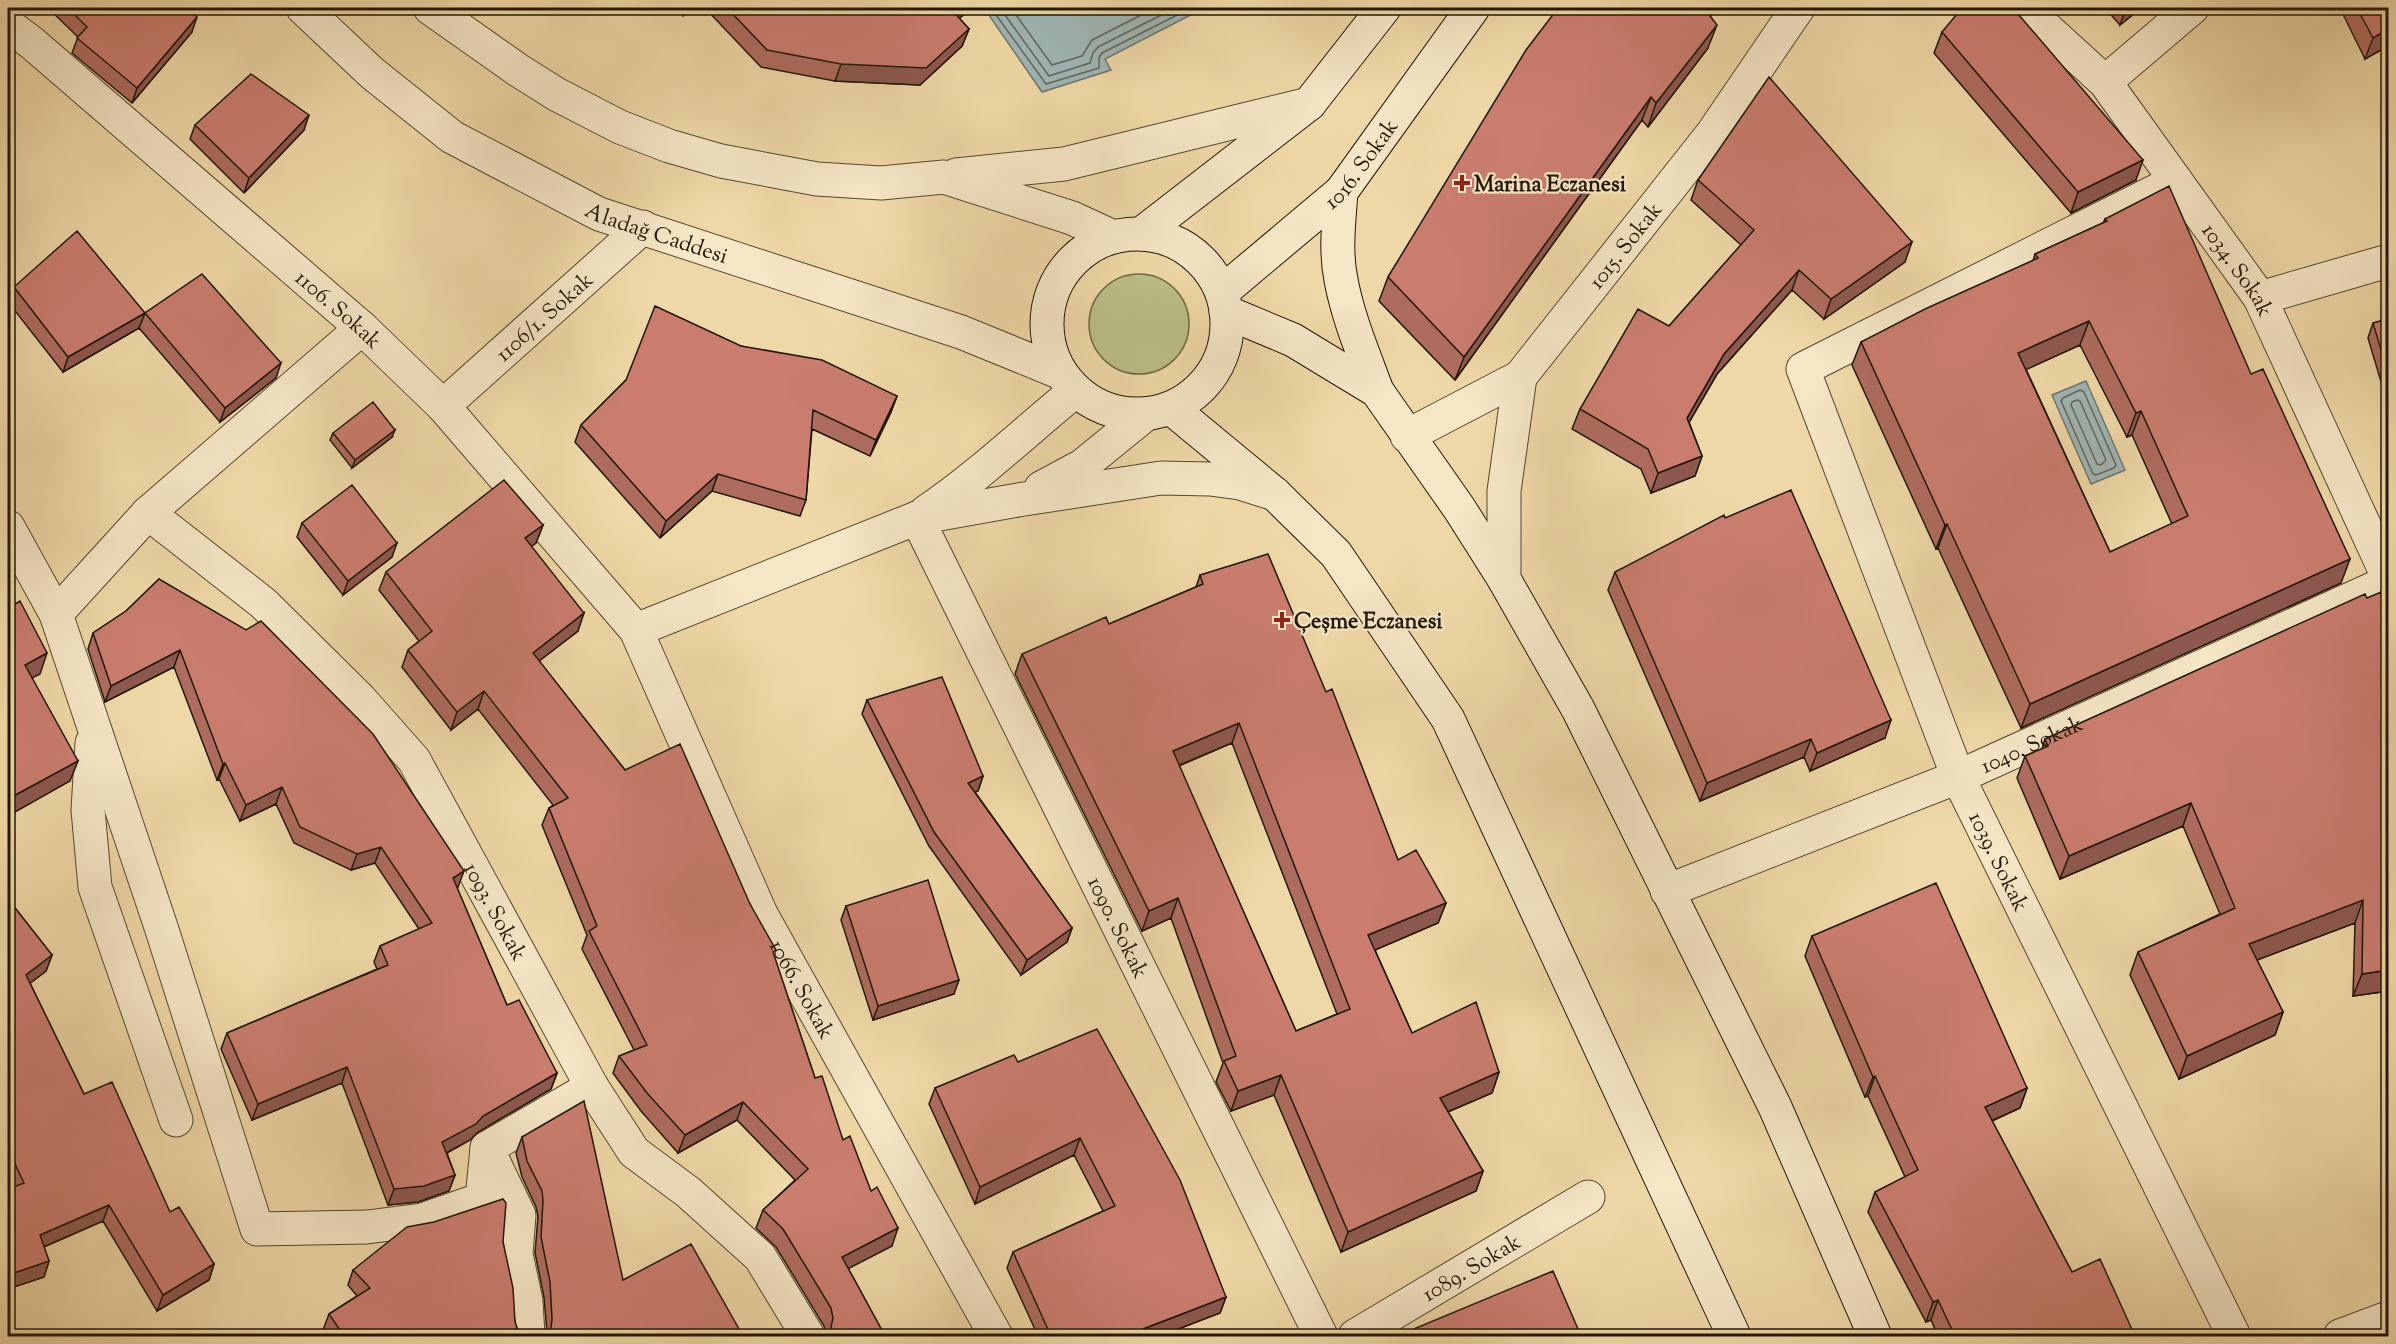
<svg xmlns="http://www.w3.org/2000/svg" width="2396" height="1344" font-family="'Sorts Mill Goudy',serif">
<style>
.green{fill:#babe86;stroke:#6e6a46;stroke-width:1.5}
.water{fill:#a0b6b4;stroke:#6e766f;stroke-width:1.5}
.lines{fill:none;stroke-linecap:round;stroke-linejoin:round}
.shore{stroke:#61665e;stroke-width:1.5}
.minor-casing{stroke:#55472f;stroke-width:35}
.tertiary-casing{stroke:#55472f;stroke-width:35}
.secondary-casing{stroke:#221707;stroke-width:35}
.minor{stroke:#f5e6c6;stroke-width:33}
.tertiary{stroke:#f5e6c6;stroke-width:33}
.secondary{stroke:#f5e6c6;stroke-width:33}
.wall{fill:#ae6c5f;stroke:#221707;stroke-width:1.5;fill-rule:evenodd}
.shaded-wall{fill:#8d584e;stroke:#221707;stroke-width:1.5}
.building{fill:#ca7d6f;stroke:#221707;stroke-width:1.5;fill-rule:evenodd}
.poi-dot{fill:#8f2418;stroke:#f5e6c6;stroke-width:2}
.labels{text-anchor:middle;stroke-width:4.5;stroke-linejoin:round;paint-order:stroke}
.street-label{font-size:22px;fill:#221707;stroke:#f5e6c6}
.poi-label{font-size:22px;font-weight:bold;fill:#221707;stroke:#f5e6c6;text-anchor:start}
</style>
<rect width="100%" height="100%" fill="#efd8a7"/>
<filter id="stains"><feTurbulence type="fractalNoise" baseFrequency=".00333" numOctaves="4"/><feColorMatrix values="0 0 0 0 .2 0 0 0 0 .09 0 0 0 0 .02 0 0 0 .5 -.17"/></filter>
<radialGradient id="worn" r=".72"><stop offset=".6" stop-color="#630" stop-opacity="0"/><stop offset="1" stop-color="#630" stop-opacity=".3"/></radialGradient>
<!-- green -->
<path class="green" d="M1089 324a50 50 0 1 1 100 0a50 50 0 1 1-100 0Z"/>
<!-- water -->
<path class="water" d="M 984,8 L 1204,8 L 1105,59 L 1111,70 L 1042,92 Z
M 2086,381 L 2125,470 L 2091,484 L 2052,395 Z"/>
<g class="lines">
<!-- shore -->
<path class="shore" d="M 991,8 L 1046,84 L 1099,68 L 1099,58 L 1102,53 L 1191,8
M 1000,8 L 1049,76 L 1090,63 L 1093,53 L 1098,47 L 1175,8
M 1011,8 L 1052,65 L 1082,56 L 1092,40 L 1155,8
M 2080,390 L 2084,392 L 2116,465 L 2114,468 L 2096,475 L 2093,474 L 2061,401 L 2063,398 Z
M 2077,400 L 2080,401 L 2106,460 L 2101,465 L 2097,464 L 2071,405 L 2072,402 Z"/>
<!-- minor casing -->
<g class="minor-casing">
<g id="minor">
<path id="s1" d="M 2024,8 L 2105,82 L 2260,298 L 2388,577"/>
<path id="s2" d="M 8,25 L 32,43 L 362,328 L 443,406 L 636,630 L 761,914 L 996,1336"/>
<path d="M 2105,82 L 2192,8"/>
<path id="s3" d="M 2176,181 L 1803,369 L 1958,777 L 2234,1336"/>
<path d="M 2260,298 L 2388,261"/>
<path id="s4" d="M 443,406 L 643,227"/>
<path id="s5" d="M 1407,436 L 1520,377 L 1712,134 L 1798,8"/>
<path d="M 1041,488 L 1082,466 L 1146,414"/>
<path d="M 926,512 C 979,476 1026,431 1075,391"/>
<path id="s6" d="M 148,513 L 263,603 L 360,699 L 414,760 L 592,1087 L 634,1152 L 688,1192 L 760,1257 L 808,1336"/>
<path id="s7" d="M 917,518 L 1321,1336"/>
<path d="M 8,527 L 56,614 L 162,930 L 257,1229 L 367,1227 L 422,1220 L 482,1199 L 487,1148 L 592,1087"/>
<path d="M 1504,579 L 1504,491 L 1520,377"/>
<path d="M 56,614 L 148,513 L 362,328"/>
<path d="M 636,630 L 917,518 L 1018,500 L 1161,478 L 1210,479 L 1240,483 L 1275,494"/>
<path d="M 92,743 L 88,810 L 95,887 L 176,1120"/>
<path id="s8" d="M 1667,891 L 1958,777 L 2388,582"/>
<path d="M 487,1148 L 519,1215 L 516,1254 L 526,1301 L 528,1336"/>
<path id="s9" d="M 1355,1336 L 1588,1197"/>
<path d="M 2340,1336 L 2388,1318"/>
</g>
</g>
<!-- tertiary casing -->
<g class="tertiary-casing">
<g id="tertiary">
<path id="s10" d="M 303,8 L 372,73 L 452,137 L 599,214 L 961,332 L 1059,372"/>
<path d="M 430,8 L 518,70 L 556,94 L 620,127 L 669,146 L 721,161 L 817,179 L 881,183 L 944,177 L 1072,218 L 1113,237"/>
<path d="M 956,175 L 1064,164 L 1309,104"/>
</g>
</g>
<!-- secondary casing -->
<g class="secondary-casing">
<g id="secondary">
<path d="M 1341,192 C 1339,221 1335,251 1341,280 C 1348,318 1364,355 1377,391"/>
<path d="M 1141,234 L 1309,104 L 1384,8"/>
<circle cx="1137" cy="324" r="90"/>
<path id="s11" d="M 1222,292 L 1341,192 L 1473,8"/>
<path d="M 1226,312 L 1293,340 L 1377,391 L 1459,508 L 1504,579 L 1578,709 L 1775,1107 L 1875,1336"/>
<path d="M 1171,408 L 1275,494 L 1336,554 L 1448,719 L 1734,1336"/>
</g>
</g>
<!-- minor -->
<use href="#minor" class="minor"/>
<!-- tertiary -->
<use href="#tertiary" class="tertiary"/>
<!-- secondary -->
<use href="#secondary" class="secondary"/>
</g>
<!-- wall -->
<path class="wall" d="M 48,8 L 186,8 L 192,32 L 132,103 L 72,53 L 78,37 Z
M 676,8 L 692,8 L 683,16 Z
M 705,8 L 973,8 L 959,18 L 969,29 L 962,46 L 920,85 L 835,81 L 761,67 Z
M 1558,8 L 1720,8 L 1710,16 L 1708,48 L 1648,127 L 1642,120 L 1455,380 L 1379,301 L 1388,277 Z
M 2105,8 L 2141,8 L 2120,25 Z
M 2340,8 L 2388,8 L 2388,46 L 2365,59 Z
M 1942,32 L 2136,180 L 2071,213 L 1934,53 Z
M 195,125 L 304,130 L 244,193 L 190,139 Z
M 1698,180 L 1905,262 L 1824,319 L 1792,290 L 1717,374 L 1689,422 L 1702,456 L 1695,476 L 1651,493 L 1641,469 L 1572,429 L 1580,409 L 1669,326 L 1741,245 L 1691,200 Z
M 2105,219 L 2341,583 L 2021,728 L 1938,548 L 1936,549 L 1852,365 L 1861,342 L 2033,261 L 2035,254 L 2103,223 ZM 2080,345 L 2127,437 L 2132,435 L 2172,524 L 2110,552 L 2026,369 Z
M 14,287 L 145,313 L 276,378 L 220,422 L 139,328 L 63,372 L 8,302 Z
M 2388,319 L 2388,405 L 2368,338 L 2373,323 Z
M 741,346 L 897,396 L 891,412 L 870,456 L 812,429 L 806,500 L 800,516 L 712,491 L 660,538 L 575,442 L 581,425 L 626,380 Z
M 333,433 L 392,437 L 352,468 L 330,440 Z
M 1725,518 L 1885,738 L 1810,771 L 1804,757 L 1700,801 L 1608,590 L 1615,572 Z
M 302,523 L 392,557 L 343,595 L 297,537 Z
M 543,525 L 536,543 L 531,546 L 578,631 L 539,661 L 625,770 L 750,904 L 774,956 L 815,1078 L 843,1140 L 892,1246 L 848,1268 L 885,1336 L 827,1336 L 824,1326 L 776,1247 L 756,1228 L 763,1210 L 795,1180 L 737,1120 L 678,1153 L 641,1111 L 613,1073 L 619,1056 L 634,1050 L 582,949 L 587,935 L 542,825 L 549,808 L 553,805 L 478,709 L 451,730 L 402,667 L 408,650 L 419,641 L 379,590 L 386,572 Z
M 1200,575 L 1326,692 L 1398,860 L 1446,903 L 1438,923 L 1375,950 L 1412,1033 L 1499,1072 L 1492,1093 L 1448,1112 L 1483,1171 L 1476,1191 L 1341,1252 L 1274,1095 L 1231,1111 L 1216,1082 L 1223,1063 L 1171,918 L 1142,931 L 1015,674 L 1022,654 L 1109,624 L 1196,587 ZM 1232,743 L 1337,1014 L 1296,1031 L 1179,766 Z
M 159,579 L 458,887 L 457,888 L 507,1005 L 557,1073 L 551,1089 L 478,1132 L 470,1140 L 447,1153 L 455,1175 L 449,1191 L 418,1202 L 388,1205 L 342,1083 L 252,1120 L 221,1049 L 227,1033 L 377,969 L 374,962 L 380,946 L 419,929 L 375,863 L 351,870 L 294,843 L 276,804 L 240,821 L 219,779 L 217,780 L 174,667 L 105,702 L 88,649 L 93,633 L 126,611 Z
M 2367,598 L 2388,613 L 2388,991 L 2353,996 L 2355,923 L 2257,960 L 2283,1012 L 2275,1035 L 2179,1079 L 2130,975 L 2138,952 L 2220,914 L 2183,826 L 2060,879 L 2017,778 L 2025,756 L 2042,749 L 2045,739 Z
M 867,700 L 983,776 L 978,791 L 975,792 L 1072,928 L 1067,942 L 1021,975 L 929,846 L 862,714 Z
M 8,899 L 52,955 L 46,971 L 30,983 L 84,1094 L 170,1212 L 214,1264 L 209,1280 L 157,1311 L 103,1221 L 44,1247 L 49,1261 L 44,1277 L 8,1289 L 8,1189 L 12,1187 L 8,1177 Z
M 846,906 L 954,994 L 873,1020 L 841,920 Z
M 1812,936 L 2027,1088 L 2020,1108 L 1992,1121 L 2072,1272 L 2135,1336 L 1938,1336 L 1931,1320 L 1926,1322 L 1868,1212 L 1875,1192 L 1905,1177 L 1868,1096 L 1865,1097 L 1805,956 Z
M 1018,1062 L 1226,1297 L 1220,1313 L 1160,1336 L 1038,1336 L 1007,1268 L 1013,1252 L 1103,1211 L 1074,1155 L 975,1204 L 929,1104 L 935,1088 Z
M 522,1137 L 623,1280 L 544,1336 L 547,1333 L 544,1297 L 535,1253 L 538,1216 L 536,1207 L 522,1177 L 516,1153 Z
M 503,1242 L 515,1322 L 518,1331 L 525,1336 L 328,1336 L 323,1330 L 329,1314 L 357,1296 L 348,1285 L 353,1270 Z
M 2388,1325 L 2388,1336 L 2382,1336 L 2386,1327 Z"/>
<!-- shaded-wall -->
<path class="shaded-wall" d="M 686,8 L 692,8 L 683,16 Z
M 957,8 L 973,8 L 946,28 L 953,11 Z
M 1702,8 L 1720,8 L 1694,30 Z
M 2126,8 L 2141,8 L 2120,25 Z
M 197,17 L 192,32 L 132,103 L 137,88 Z
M 1717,25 L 1708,48 L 1648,127 L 1656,103 Z
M 969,29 L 962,46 L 920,85 L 835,81 L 841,64 Z
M 2388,29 L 2388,46 L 2365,59 L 2373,38 Z
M 1651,97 L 1642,120 L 1455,380 L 1464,357 Z
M 309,115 L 304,130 L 244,193 L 249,178 Z
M 2143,160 L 2136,180 L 2071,213 L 2078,192 Z
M 1912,242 L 1905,262 L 1824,319 L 1831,299 Z
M 1799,270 L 1792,290 L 1717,374 L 1680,438 L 1687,418 L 1724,354 Z
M 145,313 L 139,328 L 63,372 L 68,357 Z
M 2089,321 L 2080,345 L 2010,377 L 2018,353 Z
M 281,363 L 276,378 L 220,422 L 225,408 Z
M 897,396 L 891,412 L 870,456 L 876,440 Z
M 2141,411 L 2132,435 L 2127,437 L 2136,413 Z
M 395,430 L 392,437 L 352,468 L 355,460 Z
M 1702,456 L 1695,476 L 1651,493 L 1658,473 Z
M 718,474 L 712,491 L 660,538 L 666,521 Z
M 1947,524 L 1938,548 L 1936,549 L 1945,525 Z
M 543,525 L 536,543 L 519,556 L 525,538 Z
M 397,543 L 392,557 L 343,595 L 348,581 Z
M 2350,559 L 2341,583 L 2021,728 L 2030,704 Z
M 584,613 L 578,631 L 526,671 L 533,653 Z
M 180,650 L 174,667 L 105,702 L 111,686 Z
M 47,653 L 40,674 L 17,686 L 25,665 Z
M 484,691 L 478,709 L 451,730 L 457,712 Z
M 1891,720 L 1885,738 L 1810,771 L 1817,753 Z
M 1239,723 L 1232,743 L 1165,771 L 1173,751 Z
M 1811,739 L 1804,757 L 1700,801 L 1707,783 Z
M 78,761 L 70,781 L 8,816 L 8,799 Z
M 225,763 L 219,779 L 217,780 L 223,764 Z
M 983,776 L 978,791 L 963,797 L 968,783 Z
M 282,787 L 276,804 L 240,821 L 246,805 Z
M 2191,803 L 2183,826 L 2060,879 L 2069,856 Z
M 381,847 L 375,863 L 351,870 L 357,854 Z
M 464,871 L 458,887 L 447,894 L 453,878 Z
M 1178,898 L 1171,918 L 1142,931 L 1149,911 Z
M 2363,900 L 2355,923 L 2241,966 L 2249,944 Z
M 1446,903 L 1438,923 L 1361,956 L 1368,935 Z
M 1072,928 L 1067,942 L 1021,975 L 1027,960 Z
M 52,955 L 46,971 L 20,991 L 26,975 Z
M 2388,970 L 2388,991 L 2353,996 L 2362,974 Z
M 959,980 L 954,994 L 873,1020 L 878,1006 Z
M 2283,1012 L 2275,1035 L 2179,1079 L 2187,1056 Z
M 347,1067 L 342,1083 L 252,1120 L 258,1104 Z
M 1499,1072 L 1492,1093 L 1433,1118 L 1440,1098 Z
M 557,1073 L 551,1089 L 478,1132 L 470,1140 L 437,1158 L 442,1142 L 483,1116 Z
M 1281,1075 L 1274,1095 L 1231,1111 L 1238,1091 Z
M 1875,1076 L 1868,1096 L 1865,1097 L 1873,1077 Z
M 2027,1088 L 2020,1108 L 1978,1127 L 1985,1107 Z
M 743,1102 L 737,1120 L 678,1153 L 685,1135 Z
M 1080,1138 L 1074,1155 L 975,1204 L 980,1187 Z
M 1483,1171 L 1476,1191 L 1341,1252 L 1348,1232 Z
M 455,1175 L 449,1191 L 418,1202 L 388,1205 L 394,1189 Z
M 109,1205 L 103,1221 L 34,1251 L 40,1235 Z
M 898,1228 L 892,1246 L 836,1275 L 842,1257 Z
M 49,1261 L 44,1277 L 8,1289 L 8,1275 Z
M 214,1264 L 209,1280 L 157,1311 L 163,1295 Z
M 1226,1297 L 1220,1313 L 1160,1336 L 1132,1336 L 1143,1329 Z
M 1938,1300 L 1931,1320 L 1926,1322 L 1933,1302 Z
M 414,1330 L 412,1336 L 405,1336 Z"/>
<!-- building -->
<path class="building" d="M 68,8 L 186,8 L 197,17 L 137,88 L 77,38 L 87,27 Z
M 727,8 L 957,8 L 953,11 L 969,29 L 926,68 L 841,64 L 767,50 Z
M 1558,8 L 1704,8 L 1717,25 L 1656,103 L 1651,97 L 1464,357 L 1388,277 L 1526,50 Z
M 1962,8 L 2013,8 L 2143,160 L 2078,192 L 1942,32 Z
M 2357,8 L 2388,8 L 2388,29 L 2373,38 Z
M 251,74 L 309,115 L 249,178 L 195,125 Z
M 1769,77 L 1912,242 L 1831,299 L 1799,270 L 1724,354 L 1687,418 L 1702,456 L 1658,473 L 1648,449 L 1580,409 L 1638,309 L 1669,326 L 1754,230 L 1698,180 Z
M 2169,186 L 2251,374 L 2263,369 L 2350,559 L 2030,704 L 1947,524 L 1945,525 L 1861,342 L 1925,309 L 2038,258 L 2035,254 L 2107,221 L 2105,219 ZM 2089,321 L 2136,413 L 2141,411 L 2188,516 L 2110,552 L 2018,353 Z
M 77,231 L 145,313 L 68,357 L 14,287 Z
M 202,274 L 281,363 L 225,408 L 145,313 Z
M 655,306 L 741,346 L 822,360 L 897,396 L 876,440 L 813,410 L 806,500 L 718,474 L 666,521 L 581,425 L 626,380 Z
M 2388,319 L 2388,373 L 2373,323 Z
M 373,402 L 395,430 L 355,460 L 333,433 Z
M 504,480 L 543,525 L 525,538 L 584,613 L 533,653 L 625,770 L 680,744 L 750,904 L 776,950 L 773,952 L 815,1078 L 822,1076 L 843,1140 L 850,1136 L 871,1191 L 877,1187 L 898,1228 L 842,1257 L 885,1336 L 835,1336 L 831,1327 L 833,1318 L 831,1308 L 783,1229 L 763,1210 L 808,1169 L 743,1102 L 685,1135 L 647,1093 L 619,1056 L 647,1045 L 589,931 L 597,926 L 549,808 L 568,798 L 484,691 L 457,712 L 408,650 L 432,631 L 386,572 Z
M 352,485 L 397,543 L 348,581 L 302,523 Z
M 1791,490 L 1891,720 L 1817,753 L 1811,739 L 1707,783 L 1615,572 L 1724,515 L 1725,518 Z
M 1268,554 L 1326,692 L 1332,689 L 1398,860 L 1416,850 L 1446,903 L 1368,935 L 1412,1033 L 1476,1002 L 1499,1072 L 1440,1098 L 1483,1171 L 1348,1232 L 1281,1075 L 1238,1091 L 1224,1061 L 1236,1056 L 1178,898 L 1149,911 L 1022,654 L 1106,617 L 1109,624 L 1203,584 L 1200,575 ZM 1239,723 L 1350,1009 L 1296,1031 L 1173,751 Z
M 159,579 L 246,630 L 261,621 L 373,734 L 464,871 L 453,878 L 507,1005 L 519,1000 L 557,1073 L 483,1116 L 476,1124 L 442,1142 L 455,1175 L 424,1186 L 394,1189 L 347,1067 L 258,1104 L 227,1033 L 388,965 L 380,946 L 432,923 L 381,847 L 357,854 L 300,827 L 282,787 L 246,805 L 225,763 L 223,764 L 180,650 L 111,686 L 93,633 L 126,611 Z
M 2381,592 L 2388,613 L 2388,970 L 2362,974 L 2363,900 L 2249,944 L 2283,1012 L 2187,1056 L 2138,952 L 2235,908 L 2191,803 L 2069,856 L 2025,756 L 2048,746 L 2045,739 L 2365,594 L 2367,598 Z
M 20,601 L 47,653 L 25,665 L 78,761 L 8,799 L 8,608 Z
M 942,677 L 983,776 L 968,783 L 1072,928 L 1027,960 L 934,832 L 867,700 Z
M 928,880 L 959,980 L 878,1006 L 846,906 Z
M 1936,883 L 2027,1088 L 1985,1107 L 2072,1272 L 2100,1259 L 2135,1336 L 1955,1336 L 1938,1300 L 1933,1302 L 1875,1192 L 1918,1170 L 1875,1076 L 1873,1077 L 1812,936 Z
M 8,899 L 52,955 L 26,975 L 84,1094 L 112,1082 L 170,1212 L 179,1207 L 214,1264 L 163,1295 L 109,1205 L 40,1235 L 49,1261 L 8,1275 L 8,1189 L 24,1183 L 8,1149 Z
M 1097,1029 L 1180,1180 L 1226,1297 L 1143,1329 L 1144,1331 L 1132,1336 L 1051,1336 L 1013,1252 L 1115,1206 L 1080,1138 L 980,1187 L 935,1088 L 1014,1055 L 1018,1062 Z
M 584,1101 L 623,1280 L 691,1244 L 743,1336 L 542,1336 L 544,1336 L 551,1328 L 552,1319 L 550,1282 L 541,1237 L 543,1200 L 542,1191 L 527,1161 L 522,1137 Z
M 503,1199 L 506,1203 L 503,1242 L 513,1288 L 515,1322 L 518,1331 L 525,1336 L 416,1336 L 414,1330 L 405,1336 L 344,1336 L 329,1314 L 370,1288 L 353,1270 L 407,1227 L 434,1222 Z
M 1553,1271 L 1581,1336 L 1397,1336 Z
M 2388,1325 L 2388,1333 L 2386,1327 Z"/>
<!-- markers -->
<g class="poi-dot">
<path d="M1459 174h6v6h6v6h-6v6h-6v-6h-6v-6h6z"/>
<path d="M1279 611h6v6h6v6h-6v6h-6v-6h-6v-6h6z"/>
</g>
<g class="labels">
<!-- street labels -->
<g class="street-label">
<text dy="8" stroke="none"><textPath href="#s11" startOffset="190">1016. Sokak</textPath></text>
<text dy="8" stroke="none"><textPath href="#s10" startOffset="424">Aladağ Caddesi</textPath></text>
<text dy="8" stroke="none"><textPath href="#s5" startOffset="296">1015. Sokak</textPath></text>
<text dy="8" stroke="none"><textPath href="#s1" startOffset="340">1034. Sokak</textPath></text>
<text dy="8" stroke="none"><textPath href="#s2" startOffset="436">1106. Sokak</textPath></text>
<text dy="8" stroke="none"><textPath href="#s4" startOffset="135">1106/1. Sokak</textPath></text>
<text dy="8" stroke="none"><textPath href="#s8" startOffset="393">1040. Sokak</textPath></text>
<text dy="8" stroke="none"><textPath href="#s3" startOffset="948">1039. Sokak</textPath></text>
<text dy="8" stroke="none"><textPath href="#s6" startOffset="536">1093. Sokak</textPath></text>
<text dy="8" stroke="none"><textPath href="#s7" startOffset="456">1090. Sokak</textPath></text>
<text dy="8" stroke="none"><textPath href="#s2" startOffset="1270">1066. Sokak</textPath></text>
<text dy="8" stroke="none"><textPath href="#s9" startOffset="135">1089. Sokak</textPath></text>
</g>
<!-- poi labels -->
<g class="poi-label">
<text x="1474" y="191">Marina Eczanesi</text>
<text x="1294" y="628">Çeşme Eczanesi</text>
</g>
</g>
<!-- margin -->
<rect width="2396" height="1344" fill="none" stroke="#efd8a7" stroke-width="30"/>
<rect x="9" y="9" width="2378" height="1326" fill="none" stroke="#221707" stroke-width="3"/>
<rect x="15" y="15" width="2366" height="1314" fill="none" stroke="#221707" stroke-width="1.5"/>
<rect width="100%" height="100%" filter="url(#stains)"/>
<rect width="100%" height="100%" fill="url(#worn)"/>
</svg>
